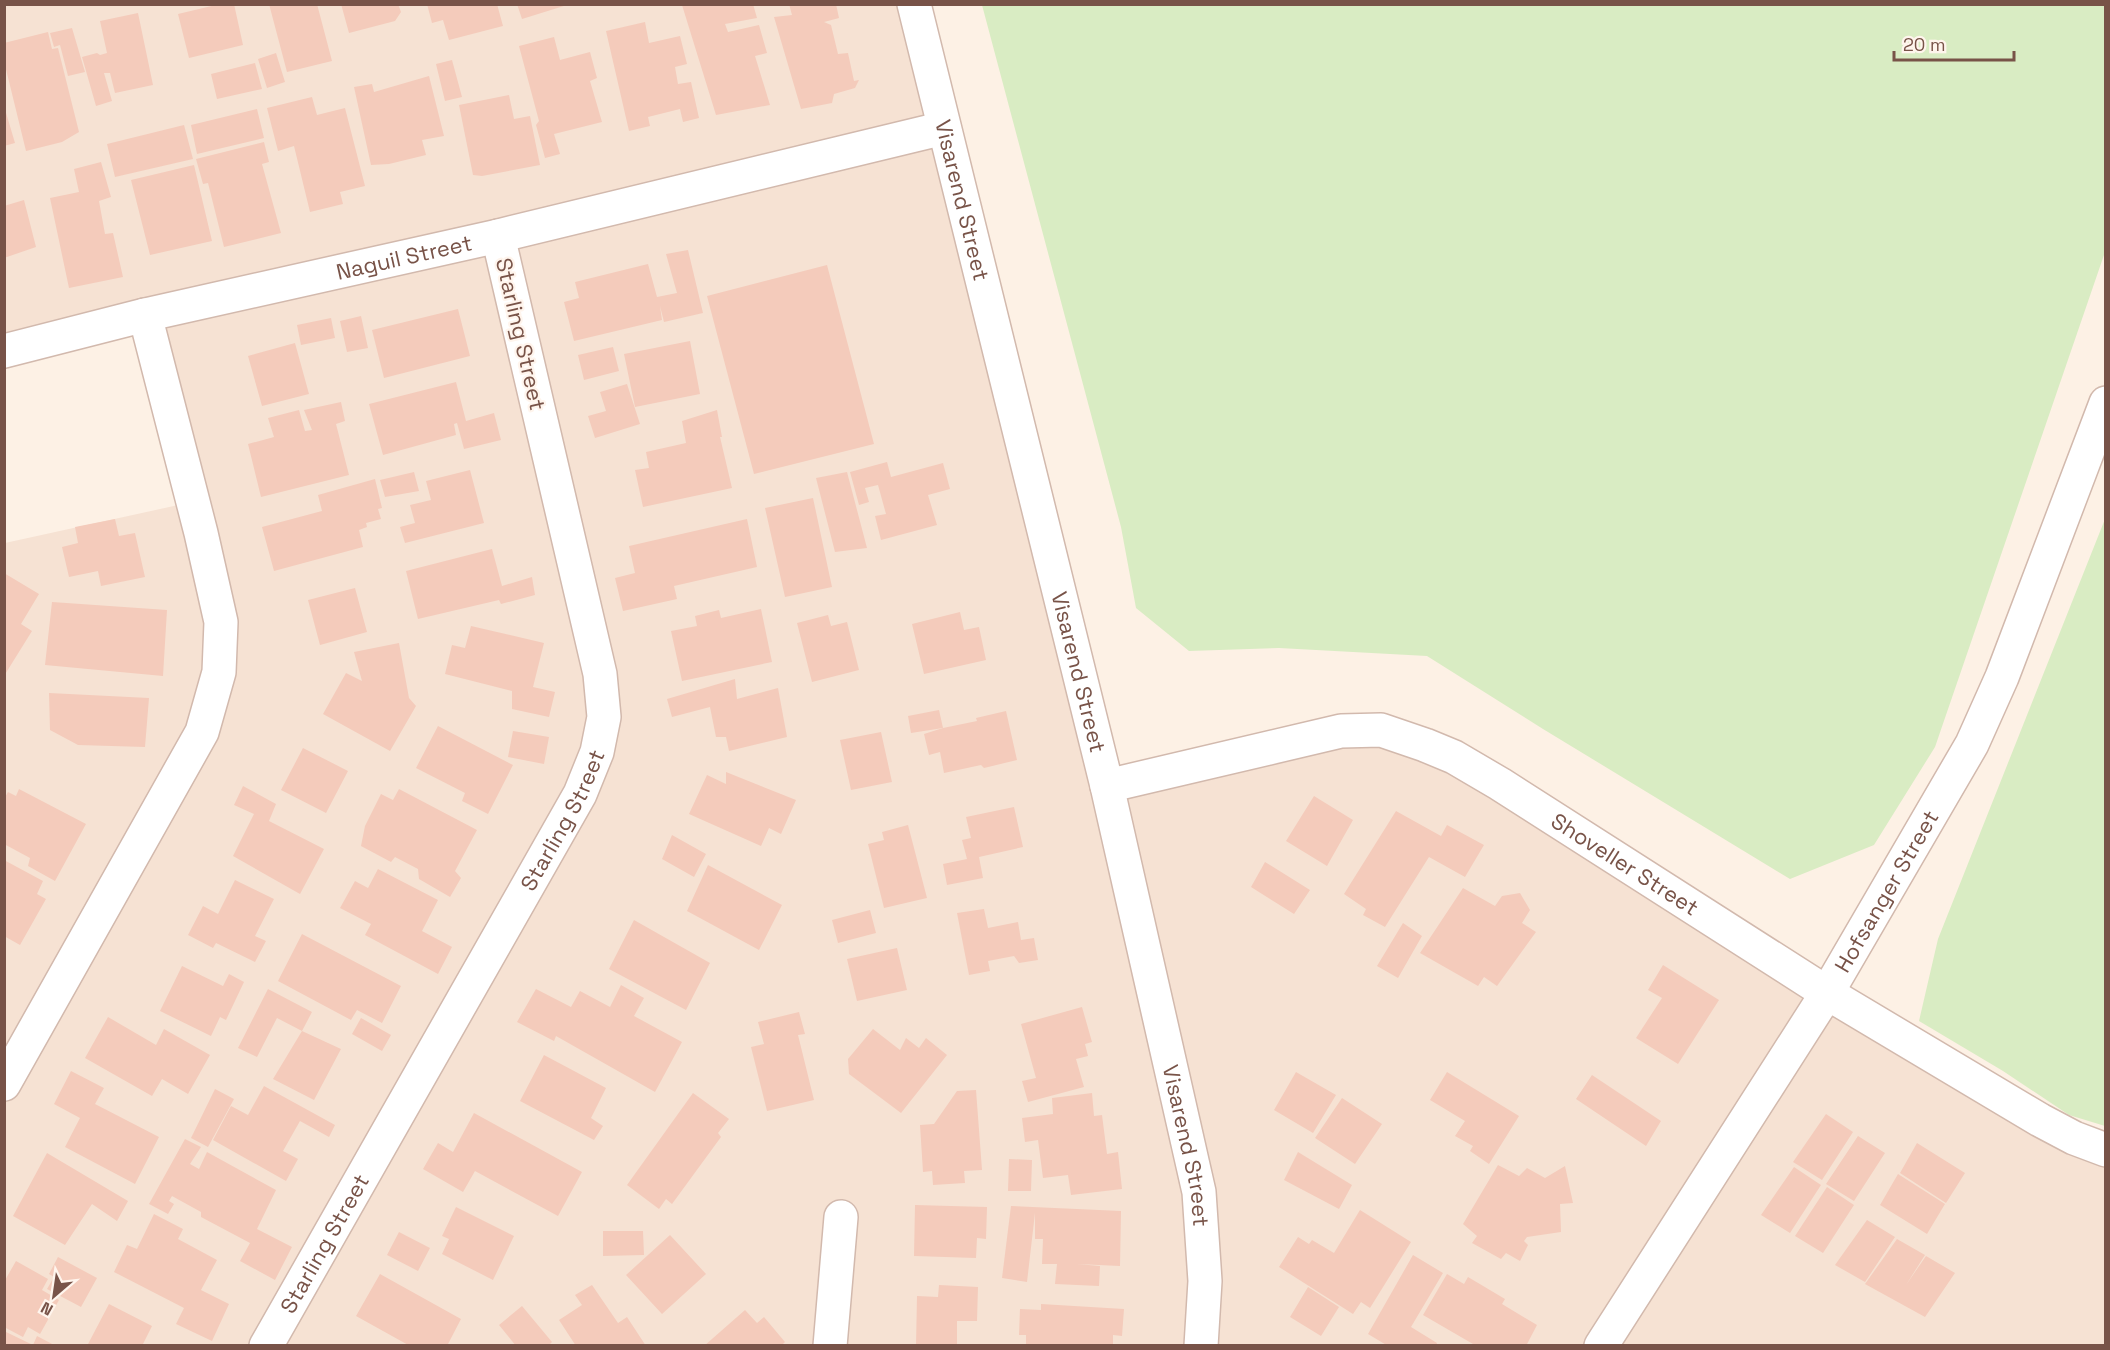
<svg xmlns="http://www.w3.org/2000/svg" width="2110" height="1350" font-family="'Space Grotesk',sans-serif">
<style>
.residential{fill:#f6e2d3}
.green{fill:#d9ecc3}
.building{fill:#f4cbbb}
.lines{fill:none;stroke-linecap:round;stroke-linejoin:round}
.street-casing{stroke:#d2b9ad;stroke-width:36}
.street{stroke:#fff;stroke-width:33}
.labels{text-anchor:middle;stroke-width:4.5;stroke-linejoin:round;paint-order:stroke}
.street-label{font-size:22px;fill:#785348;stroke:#fff5ed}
</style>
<rect width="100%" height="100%" fill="#fdf1e5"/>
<!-- residential -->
<path class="residential" d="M 5,5 L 914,5 L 1107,786 L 1381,730 L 2105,1150 L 2105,1345 L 5,1345 L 5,543 L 192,502 L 145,315 L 5,351 Z"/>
<!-- green -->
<path class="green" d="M 982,5 L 2105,5 L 2105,252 L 1935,747 L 1874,845 L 1790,879 L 1543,729 L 1427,656 L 1279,648 L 1189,651 L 1136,608 L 1121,527 Z
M 2105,519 L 2106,1126 L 2105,1126 L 2069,1115 L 2003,1071 L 1919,1021 L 1938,939 Z"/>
<!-- building -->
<path class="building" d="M 220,4 L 234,4 L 243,45 L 189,58 L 178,14 Z
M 269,4 L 317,4 L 332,61 L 287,72 Z
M 341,4 L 398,4 L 401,12 L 395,21 L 349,33 Z
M 427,4 L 497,4 L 503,26 L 449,40 L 443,20 L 432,23 Z
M 517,4 L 567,4 L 567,5 L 522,19 Z
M 753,4 L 757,18 L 725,24 L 728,32 L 759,25 L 767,53 L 755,56 L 770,105 L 716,115 L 682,5 Z
M 789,4 L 836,4 L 839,18 L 824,22 L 831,25 L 838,54 L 848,53 L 854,81 L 859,80 L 855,88 L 834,94 L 832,103 L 801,109 L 774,17 L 792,15 Z
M 138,13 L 153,85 L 115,93 L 110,73 L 104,73 L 112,101 L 96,106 L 82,57 L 97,53 L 100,55 L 107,53 L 100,21 Z
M 645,22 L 649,43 L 680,36 L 687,64 L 675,67 L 678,84 L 691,82 L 699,118 L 683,122 L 680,109 L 648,117 L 650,126 L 629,131 L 606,31 Z
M 72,28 L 85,72 L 68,76 L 60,45 L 54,47 L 50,33 Z
M 48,32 L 52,49 L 58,48 L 79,132 L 62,142 L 26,151 L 4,61 L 4,43 Z
M 554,37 L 560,60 L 590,52 L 597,78 L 590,81 L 602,122 L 554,134 L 560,154 L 545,158 L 536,125 L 539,121 L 519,46 Z
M 276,53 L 285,82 L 267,88 L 258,59 Z
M 452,60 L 462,97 L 445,101 L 436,64 Z
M 255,63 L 262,89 L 217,99 L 211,74 Z
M 429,76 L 444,136 L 422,140 L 426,155 L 389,164 L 371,165 L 354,87 L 372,84 L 374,92 Z
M 509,95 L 514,119 L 530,116 L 540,165 L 482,176 L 473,175 L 459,105 Z
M 312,97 L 317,115 L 345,108 L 365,186 L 340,192 L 343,204 L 310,212 L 294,146 L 278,151 L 267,108 Z
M 4,106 L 15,143 L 4,146 Z
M 257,109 L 264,138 L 197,154 L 191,125 Z
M 184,125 L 193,159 L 115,177 L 107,144 Z
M 264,142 L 269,162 L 262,164 L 281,233 L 224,247 L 208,183 L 203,184 L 196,159 Z
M 101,162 L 111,197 L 99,201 L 105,234 L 113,233 L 123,277 L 69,288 L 50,198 L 79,192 L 74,169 Z
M 194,165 L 212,241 L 150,255 L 131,180 Z
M 24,200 L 36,247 L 4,258 L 4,206 Z
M 688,250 L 703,313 L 664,322 L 660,306 L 662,320 L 574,341 L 564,302 L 579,298 L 575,282 L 648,264 L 657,297 L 677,293 L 666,254 Z
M 827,265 L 874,444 L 754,474 L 707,296 Z
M 458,309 L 470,356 L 384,378 L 372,330 Z
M 361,316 L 368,348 L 347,352 L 340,321 Z
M 331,318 L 335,338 L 301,345 L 297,325 Z
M 690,341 L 700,394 L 635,407 L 624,354 Z
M 295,343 L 309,394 L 262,406 L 248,356 Z
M 613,347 L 619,371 L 584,380 L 578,355 Z
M 456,382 L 466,421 L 494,413 L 501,440 L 464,449 L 457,423 L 454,424 L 456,435 L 383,455 L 369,404 Z
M 627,384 L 640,424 L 595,438 L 588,416 L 606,411 L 600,392 Z
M 341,402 L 345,421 L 336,424 L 349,475 L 261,497 L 248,444 L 274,437 L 268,418 L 299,410 L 305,431 L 312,430 L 304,410 Z
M 717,410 L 722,437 L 720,437 L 732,488 L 643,507 L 635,470 L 649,468 L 646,452 L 686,443 L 682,421 Z
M 887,462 L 891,477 L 943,463 L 950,489 L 928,495 L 937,525 L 881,540 L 875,516 L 886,514 L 878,485 L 865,488 L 869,502 L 859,505 L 850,472 Z
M 470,470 L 484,523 L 405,543 L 400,527 L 415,523 L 410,505 L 431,500 L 426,481 Z
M 414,472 L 419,491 L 385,497 L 380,480 Z
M 847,472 L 867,548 L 835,552 L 816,478 Z
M 375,479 L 382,508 L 378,509 L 381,519 L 366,523 L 367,527 L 359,530 L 363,547 L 274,571 L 262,527 L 322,511 L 318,495 Z
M 813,498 L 832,587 L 785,597 L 765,508 Z
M 115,519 L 119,536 L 135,533 L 145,577 L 101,586 L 98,571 L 69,577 L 62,547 L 78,543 L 75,527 Z
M 747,519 L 757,567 L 674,586 L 677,599 L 623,611 L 615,578 L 635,573 L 629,546 Z
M 492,549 L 502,586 L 532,577 L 535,595 L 501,604 L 499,600 L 418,619 L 406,571 Z
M 4,573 L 39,594 L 21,624 L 32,631 L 4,676 Z
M 355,588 L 367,632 L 320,645 L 308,600 Z
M 52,602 L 167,610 L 163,676 L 45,665 Z
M 761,609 L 772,662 L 682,681 L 671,631 L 697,626 L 695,616 L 719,610 L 721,618 Z
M 960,612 L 964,630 L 979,627 L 986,660 L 924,674 L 912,624 Z
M 828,615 L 831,626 L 847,622 L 859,670 L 812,682 L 797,623 Z
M 471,626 L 544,643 L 533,687 L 555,692 L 549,717 L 512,709 L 512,691 L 445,674 L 452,645 L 465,648 Z
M 399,643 L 409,698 L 416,706 L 390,751 L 323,714 L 346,673 L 362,681 L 354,652 Z
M 735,679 L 737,699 L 778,688 L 787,737 L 729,751 L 726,737 L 716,737 L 710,707 L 672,717 L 667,699 Z
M 49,693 L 149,698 L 145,747 L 78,745 L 50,730 Z
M 939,710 L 943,728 L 911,733 L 908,716 Z
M 1006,711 L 1017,760 L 984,768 L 981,765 L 944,773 L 940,752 L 929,755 L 924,734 L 943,728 L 977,721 L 976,718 Z
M 438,726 L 513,765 L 488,814 L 462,801 L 465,793 L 416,768 Z
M 513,731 L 549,737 L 544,764 L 508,757 Z
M 881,732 L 892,782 L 851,790 L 840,740 Z
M 303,748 L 348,771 L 326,813 L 281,790 Z
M 726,772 L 796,800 L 781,834 L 769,828 L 761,846 L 689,814 L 707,775 L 726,784 Z
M 243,786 L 276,804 L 269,821 L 324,849 L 300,894 L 233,856 L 254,814 L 234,805 Z
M 19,789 L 86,824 L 55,881 L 28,866 L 30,858 L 4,844 L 4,799 L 8,792 L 16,796 Z
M 399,789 L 477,830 L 455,871 L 461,878 L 450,897 L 419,879 L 418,869 L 395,857 L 391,862 L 361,846 L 365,826 L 381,794 L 393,800 Z
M 1314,796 L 1353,820 L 1327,866 L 1286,841 Z
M 1014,807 L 1023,847 L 979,857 L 983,878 L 947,885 L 943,864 L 967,859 L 962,840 L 971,838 L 966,817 Z
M 1396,811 L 1441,836 L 1447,825 L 1484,845 L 1465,877 L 1429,857 L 1385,927 L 1363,915 L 1366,909 L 1344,894 Z
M 908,825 L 927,898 L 884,908 L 868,844 L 884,840 L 882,832 Z
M 672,835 L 706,854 L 694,877 L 662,859 Z
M 4,860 L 43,881 L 37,894 L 46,899 L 20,945 L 4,936 Z
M 1265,862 L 1310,890 L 1294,914 L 1251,887 Z
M 708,865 L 782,905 L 759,950 L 687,911 Z
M 378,869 L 438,900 L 422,931 L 452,947 L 438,974 L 365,935 L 371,924 L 340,908 L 355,881 L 368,888 Z
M 235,880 L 274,899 L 255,936 L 266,941 L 255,962 L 216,943 L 213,948 L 188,935 L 203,906 L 218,914 Z
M 1463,888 L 1495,906 L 1502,896 L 1520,893 L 1530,910 L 1522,923 L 1536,932 L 1497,986 L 1484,977 L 1478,986 L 1420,953 Z
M 984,909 L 988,928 L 1018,922 L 1021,940 L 1034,938 L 1038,960 L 1019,963 L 1014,956 L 988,961 L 990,971 L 969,975 L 957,913 Z
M 870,910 L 876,933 L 838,943 L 832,920 Z
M 634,920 L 710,963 L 686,1010 L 609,969 Z
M 1403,923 L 1422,936 L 1398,978 L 1377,966 Z
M 302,934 L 401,986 L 382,1023 L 357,1010 L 351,1020 L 278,981 Z
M 897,948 L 907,990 L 857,1001 L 847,959 Z
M 1663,965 L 1719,1000 L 1678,1064 L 1636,1038 L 1662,998 L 1648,990 Z
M 182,966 L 223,986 L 229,974 L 244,982 L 226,1020 L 220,1017 L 211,1036 L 160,1011 Z
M 621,985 L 644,998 L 634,1016 L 682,1042 L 655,1092 L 556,1036 L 554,1041 L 517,1022 L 536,989 L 571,1007 L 580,991 L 610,1007 Z
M 268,989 L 312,1012 L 302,1031 L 277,1018 L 257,1057 L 238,1048 Z
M 1082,1007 L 1092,1042 L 1085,1044 L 1088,1056 L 1076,1059 L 1084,1087 L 1028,1102 L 1022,1081 L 1036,1078 L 1021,1024 Z
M 799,1012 L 805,1034 L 798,1035 L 814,1100 L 767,1111 L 751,1047 L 764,1044 L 758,1022 Z
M 108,1017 L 156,1045 L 164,1029 L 210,1055 L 188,1094 L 162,1079 L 152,1096 L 85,1058 Z
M 361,1018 L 391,1035 L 382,1051 L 352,1034 Z
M 873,1029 L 900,1050 L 906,1038 L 919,1048 L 926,1038 L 947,1055 L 901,1113 L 849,1074 L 848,1059 Z
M 302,1031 L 341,1049 L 314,1100 L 273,1079 Z
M 544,1055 L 606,1088 L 591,1118 L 603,1126 L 594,1140 L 520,1101 Z
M 71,1071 L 104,1088 L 95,1104 L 159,1137 L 135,1184 L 65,1147 L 80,1118 L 54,1104 Z
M 1296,1072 L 1336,1095 L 1313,1133 L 1274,1110 Z
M 1447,1072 L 1519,1116 L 1489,1164 L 1470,1151 L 1473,1146 L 1455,1136 L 1465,1121 L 1430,1100 Z
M 1592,1075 L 1661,1121 L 1646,1146 L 1576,1099 Z
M 264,1086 L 335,1125 L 329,1137 L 300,1121 L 283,1151 L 298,1159 L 286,1181 L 213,1140 L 231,1106 L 248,1115 Z
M 215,1089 L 234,1099 L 208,1147 L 191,1138 Z
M 976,1090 L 982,1170 L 964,1171 L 965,1183 L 933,1185 L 932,1171 L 923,1172 L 920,1125 L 934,1124 L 957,1091 Z
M 693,1093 L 729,1119 L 718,1133 L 721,1137 L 672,1204 L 666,1199 L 659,1209 L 627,1185 Z
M 1092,1093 L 1094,1116 L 1102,1115 L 1107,1154 L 1118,1152 L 1122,1189 L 1071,1195 L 1068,1175 L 1043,1178 L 1038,1140 L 1025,1142 L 1022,1118 L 1053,1114 L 1052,1098 Z
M 1342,1098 L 1382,1124 L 1355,1164 L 1315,1138 Z
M 474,1113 L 582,1172 L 558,1216 L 475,1171 L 463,1192 L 423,1169 L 438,1143 L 453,1152 Z
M 1826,1114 L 1853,1132 L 1822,1180 L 1793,1162 Z
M 1858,1136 L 1885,1153 L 1854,1201 L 1826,1184 Z
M 185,1139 L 201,1147 L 190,1164 L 199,1169 L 207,1152 L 276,1190 L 257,1229 L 292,1247 L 275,1280 L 240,1261 L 250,1243 L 201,1217 L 201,1212 L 172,1196 L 169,1201 L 174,1204 L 168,1214 L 149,1204 Z
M 1917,1143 L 1965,1173 L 1946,1203 L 1900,1173 Z
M 1298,1152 L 1352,1185 L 1339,1209 L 1284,1180 Z
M 47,1153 L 128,1201 L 117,1221 L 92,1204 L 65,1245 L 13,1216 Z
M 1009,1159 L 1032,1160 L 1031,1191 L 1008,1191 Z
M 1498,1165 L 1519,1176 L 1527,1168 L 1545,1178 L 1565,1166 L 1573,1203 L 1560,1204 L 1561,1232 L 1527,1237 L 1524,1241 L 1528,1245 L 1520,1261 L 1506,1253 L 1501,1259 L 1472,1243 L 1477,1236 L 1463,1224 Z
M 1794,1167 L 1821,1185 L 1790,1233 L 1761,1215 Z
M 1898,1174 L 1945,1204 L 1927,1234 L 1880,1205 Z
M 1827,1187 L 1854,1205 L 1823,1253 L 1795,1236 Z
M 915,1205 L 987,1207 L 986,1239 L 977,1238 L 976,1258 L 914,1256 Z
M 1011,1206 L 1121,1211 L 1120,1266 L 1077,1264 L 1100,1266 L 1099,1286 L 1055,1284 L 1057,1264 L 1042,1264 L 1043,1239 L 1035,1239 L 1035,1213 L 1027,1282 L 1002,1278 Z
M 456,1207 L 514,1236 L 493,1280 L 442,1254 L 449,1239 L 442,1236 Z
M 1360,1210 L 1411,1242 L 1370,1308 L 1361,1302 L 1353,1314 L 1279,1267 L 1298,1237 L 1309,1244 L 1312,1240 L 1334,1253 Z
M 154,1214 L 183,1229 L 178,1239 L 217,1260 L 201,1290 L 229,1304 L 212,1341 L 176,1324 L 184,1308 L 114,1272 L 127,1245 L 137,1249 Z
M 1867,1220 L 1895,1237 L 1865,1282 L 1835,1265 Z
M 603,1231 L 643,1231 L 644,1255 L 603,1256 Z
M 399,1232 L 430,1248 L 418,1271 L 387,1255 Z
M 670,1235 L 706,1274 L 662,1314 L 626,1275 Z
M 1897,1239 L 1925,1255 L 1906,1285 L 1926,1256 L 1955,1273 L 1925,1317 L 1865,1284 Z
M 1413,1255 L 1443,1273 L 1411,1327 L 1437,1343 L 1436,1346 L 1388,1346 L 1368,1334 Z
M 58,1257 L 97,1278 L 81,1307 L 47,1289 L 54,1277 L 49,1274 Z
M 16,1261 L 48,1279 L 42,1290 L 59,1300 L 40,1334 L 28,1327 L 23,1337 L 4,1327 L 4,1282 Z
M 380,1274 L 461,1319 L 447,1346 L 410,1346 L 356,1316 Z
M 1447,1274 L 1464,1284 L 1468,1277 L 1505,1299 L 1502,1304 L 1537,1325 L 1526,1346 L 1472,1346 L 1473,1344 L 1423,1315 Z
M 592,1285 L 618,1323 L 627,1317 L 646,1346 L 576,1346 L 559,1320 L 582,1305 L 575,1295 Z
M 939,1285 L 978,1287 L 977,1321 L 957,1321 L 957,1346 L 916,1346 L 917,1296 L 938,1297 Z
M 1308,1287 L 1339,1307 L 1321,1336 L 1290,1317 Z
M 109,1304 L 152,1326 L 142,1346 L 87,1346 Z
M 1041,1304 L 1124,1309 L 1122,1336 L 1113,1335 L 1113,1346 L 1026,1346 L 1026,1335 L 1019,1335 L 1020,1309 L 1041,1310 Z
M 522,1306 L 552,1342 L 548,1346 L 516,1346 L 499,1325 Z
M 745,1310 L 757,1323 L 764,1317 L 785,1342 L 781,1346 L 704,1346 Z
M 4,1331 L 33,1345 L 37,1336 L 56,1346 L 4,1346 Z"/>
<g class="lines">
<!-- street casing -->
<g class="street-casing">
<g id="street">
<path id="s1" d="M 914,4 L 1107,786 L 1199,1192 L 1205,1281 L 1201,1346"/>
<path id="s2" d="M 4,351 L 145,315 L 498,236 L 944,128"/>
<path id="s3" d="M 1107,786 L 1341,731 L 1381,730 L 1425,745 L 1454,757 L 1500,784 L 1827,993 L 2040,1120 L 2074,1138 L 2106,1150"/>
<path d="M 4,1084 L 202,732 L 219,672 L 221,622 L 201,533 L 145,315"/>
<path id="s4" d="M 266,1346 L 580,794 L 597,752 L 604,717 L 600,674 L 498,236"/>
<path d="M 830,1346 L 841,1217"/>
<path id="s5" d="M 1601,1346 L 1827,993 L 1972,744 L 2002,677 L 2106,403"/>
</g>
</g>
<!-- street -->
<use href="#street" class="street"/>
</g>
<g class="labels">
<!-- street labels -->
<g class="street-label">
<text dy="8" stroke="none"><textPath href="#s1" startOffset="202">Visarend Street</textPath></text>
<text dy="8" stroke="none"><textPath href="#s2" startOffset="411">Naguil Street</textPath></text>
<text transform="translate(521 334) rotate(77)" y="8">Starling Street</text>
<text dy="8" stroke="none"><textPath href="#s1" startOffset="688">Visarend Street</textPath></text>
<text dy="8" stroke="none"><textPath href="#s4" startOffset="604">Starling Street</textPath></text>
<text dy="8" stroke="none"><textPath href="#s3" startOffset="560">Shoveller Street</textPath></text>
<text dy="8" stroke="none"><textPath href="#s5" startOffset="537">Hofsanger Street</textPath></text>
<text dy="8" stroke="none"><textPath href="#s1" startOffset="1174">Visarend Street</textPath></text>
<text dy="8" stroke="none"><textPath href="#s4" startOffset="118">Starling Street</textPath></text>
</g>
</g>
<!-- border -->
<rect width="2110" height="1350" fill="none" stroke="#785348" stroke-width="12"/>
<!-- north arrow -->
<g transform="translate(54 1296) rotate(209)" stroke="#fff5ed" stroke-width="4.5" paint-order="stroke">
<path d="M0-4.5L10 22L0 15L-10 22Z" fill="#785348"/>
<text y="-9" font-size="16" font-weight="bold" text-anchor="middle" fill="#785348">N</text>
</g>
<!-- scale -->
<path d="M1894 51v9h120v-9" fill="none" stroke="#785348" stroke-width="3"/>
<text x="1903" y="51" font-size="18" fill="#785348" stroke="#fff5ed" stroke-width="4.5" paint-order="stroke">20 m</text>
</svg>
